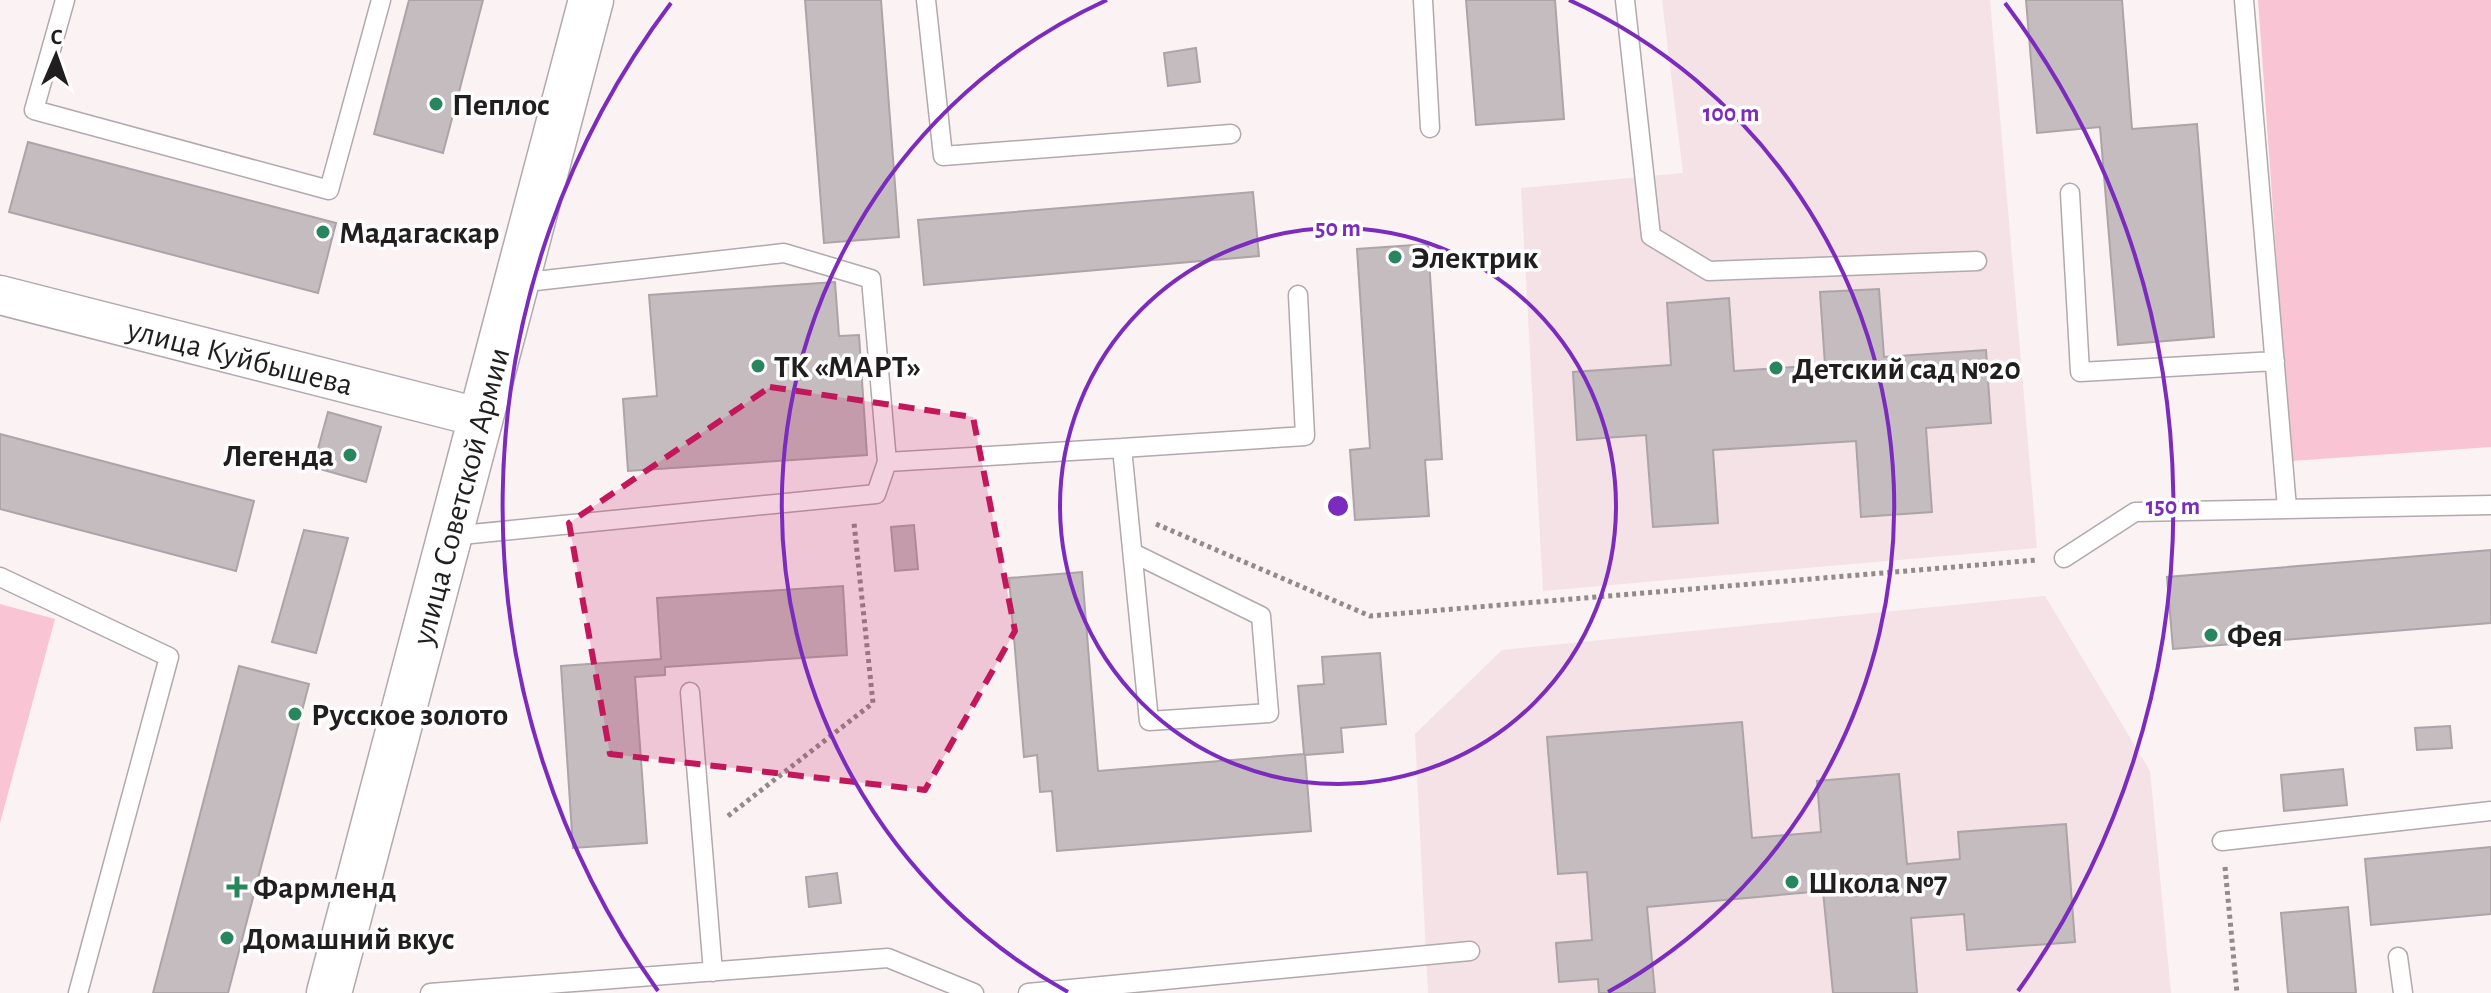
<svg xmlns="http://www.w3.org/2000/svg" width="2491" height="993" font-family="'Alegreya Sans',sans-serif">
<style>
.built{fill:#f4e2e7}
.green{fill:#f9c5d4}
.building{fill:#c4bcbe;stroke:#aca4a6;stroke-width:2}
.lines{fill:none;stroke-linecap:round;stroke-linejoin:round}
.service-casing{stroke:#b1a9ab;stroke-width:21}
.minor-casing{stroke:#b1a9ab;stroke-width:41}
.tertiary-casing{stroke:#b1a9ab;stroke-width:47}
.path{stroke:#918b8d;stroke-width:5;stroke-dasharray:4 4;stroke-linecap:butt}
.service{stroke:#fff;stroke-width:18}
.minor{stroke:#fff;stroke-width:38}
.tertiary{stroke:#fff;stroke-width:44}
.marked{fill:#c2185b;fill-opacity:0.2;stroke:#c2185b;stroke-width:6;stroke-dasharray:16 10;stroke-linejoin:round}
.ring{fill:none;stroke:#7b2cbf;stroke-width:4}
.poi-dot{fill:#27865e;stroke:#fff;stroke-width:3}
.labels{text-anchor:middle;stroke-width:7;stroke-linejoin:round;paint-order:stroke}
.poi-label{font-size:32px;font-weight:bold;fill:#211e1f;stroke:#fff;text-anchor:start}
.street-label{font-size:32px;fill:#211e1f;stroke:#fff}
.centre{fill:#7b2cbf;stroke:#fff;stroke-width:4}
.ring-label{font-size:24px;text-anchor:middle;font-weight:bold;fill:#7b2cbf;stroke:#fff;stroke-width:7;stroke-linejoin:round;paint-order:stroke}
</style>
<rect width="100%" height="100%" fill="#fbf2f4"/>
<!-- built -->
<path class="built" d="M 1662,0 L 1990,0 L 2037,548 L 1543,591 L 1521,188 L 1683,173 Z
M 2045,596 L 2150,771 L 2171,993 L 1428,993 L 1415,734 L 1502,650 Z"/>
<!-- green -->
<path class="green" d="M 2258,0 L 2491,0 L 2491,447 L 2291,461 Z
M 0,604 L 55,619 L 0,823 Z"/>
<!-- building -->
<path class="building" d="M 409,0 L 483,0 L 443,153 L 374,134 Z
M 805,0 L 881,0 L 899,237 L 824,243 Z
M 1466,0 L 1555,0 L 1564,119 L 1476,125 Z
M 2026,0 L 2122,0 L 2132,129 L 2197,124 L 2214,337 L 2118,345 L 2100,127 L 2037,133 Z
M 1196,48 L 1200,82 L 1168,86 L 1164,53 Z
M 28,142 L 336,223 L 318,293 L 9,212 Z
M 1253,192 L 1259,256 L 924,285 L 918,220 Z
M 1428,244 L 1442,459 L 1425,460 L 1429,516 L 1355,520 L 1350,450 L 1370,448 L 1357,249 Z
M 835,282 L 839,336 L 859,335 L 867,455 L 628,471 L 623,399 L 657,396 L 649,295 Z
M 1879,289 L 1884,357 L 1986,350 L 1991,423 L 1926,428 L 1932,512 L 1861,517 L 1856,441 L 1713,450 L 1718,523 L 1653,527 L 1646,435 L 1577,440 L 1573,372 L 1671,365 L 1667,303 L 1729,298 L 1734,371 L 1825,365 L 1820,292 Z
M 328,412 L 381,427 L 366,482 L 313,467 Z
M 0,434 L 254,501 L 236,571 L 0,509 Z
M 914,525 L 918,569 L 895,571 L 891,527 Z
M 304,530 L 348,538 L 316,653 L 272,642 Z
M 2491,550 L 2491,623 L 2173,649 L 2167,577 Z
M 1082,572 L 1098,771 L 1304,754 L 1298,686 L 1324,684 L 1322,657 L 1380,653 L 1386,724 L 1341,728 L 1343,752 L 1305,755 L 1311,831 L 1057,851 L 1052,791 L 1040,792 L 1037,755 L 1024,757 L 1009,578 Z
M 843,586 L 847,655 L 665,667 L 665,675 L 635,677 L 647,843 L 573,848 L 561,666 L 661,659 L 657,598 Z
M 239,666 L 309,684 L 228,993 L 153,993 Z
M 1742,722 L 1752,838 L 1821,832 L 1817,781 L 1899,774 L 1907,864 L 1960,859 L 1958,832 L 2066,824 L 2075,942 L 1967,950 L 1964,914 L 1911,918 L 1917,993 L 1833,993 L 1823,891 L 1647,907 L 1655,993 L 1599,993 L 1598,979 L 1559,982 L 1556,943 L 1592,940 L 1587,872 L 1558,874 L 1547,737 Z
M 2450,726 L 2452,748 L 2417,750 L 2415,728 Z
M 2343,769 L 2347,805 L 2284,811 L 2281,775 Z
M 2491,847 L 2491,914 L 2371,925 L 2365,859 Z
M 837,873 L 841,903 L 809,907 L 806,877 Z
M 2348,907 L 2356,993 L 2288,993 L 2281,913 Z"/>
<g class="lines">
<!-- service casing -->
<g class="service-casing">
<path id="service" d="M 65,0 L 34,110 L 329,190 L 381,0
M 926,0 L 943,156 L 1231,134
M 1423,0 L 1430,128
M 1625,0 L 1651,236 L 1709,271 L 1977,261
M 2244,0 L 2287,508
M 2070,193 L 2080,372 L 2275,361
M 518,283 L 784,253 L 871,279 L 887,462 L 1122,448 L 1149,721 L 1269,713 L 1261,616 L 1133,553
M 1122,448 L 1305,436 L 1298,295
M 451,536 L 876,494 L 887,462
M 2064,558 L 2135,512 L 2491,505
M 0,577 L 169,657 L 78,993
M 690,692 L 713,972
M 2222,841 L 2491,811
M 2398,957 L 2403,993
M 430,993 L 888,958 L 974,993
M 1028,993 L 1470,951"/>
</g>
<!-- minor casing -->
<g class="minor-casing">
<g id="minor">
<path id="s1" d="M 0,295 L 482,418"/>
</g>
</g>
<!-- tertiary casing -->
<g class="tertiary-casing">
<g id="tertiary">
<path id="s2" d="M 329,993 L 591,0"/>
</g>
</g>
<!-- path -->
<path class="path" d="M 1156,524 L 1370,616 L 2037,560
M 728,816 L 873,703 L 854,523
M 2225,867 L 2237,993"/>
<!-- service -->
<use href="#service" class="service"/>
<!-- minor -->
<use href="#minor" class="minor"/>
<!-- tertiary -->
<use href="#tertiary" class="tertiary"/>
</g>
<!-- marked area -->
<path class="marked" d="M 770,387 L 973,417 L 1015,631 L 925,790 L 610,754 L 569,523 Z"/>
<!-- distance rings -->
<g class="ring">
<circle cx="1338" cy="506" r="278"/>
<path d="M1068 992A556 556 0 0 1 1107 0M1569 0A556 556 0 0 1 1608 992"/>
<path d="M658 991A835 835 0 0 1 671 3M2005 3A835 835 0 0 1 2018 991"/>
</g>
<!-- markers -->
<g class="poi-dot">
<circle cx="436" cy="104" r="8"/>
<circle cx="323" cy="232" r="8"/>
<circle cx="1395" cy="257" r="8"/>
<circle cx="758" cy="366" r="8"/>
<circle cx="1776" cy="368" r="8"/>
<circle cx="350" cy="455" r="8"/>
<circle cx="2211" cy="635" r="8"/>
<circle cx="295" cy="714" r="8"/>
<circle cx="1792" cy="882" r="8"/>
<path d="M233 875h8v8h8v8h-8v8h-8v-8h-8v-8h8z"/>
<circle cx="227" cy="938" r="8"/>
</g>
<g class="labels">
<!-- poi labels -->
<g class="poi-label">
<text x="452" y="115">Пеплос</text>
<text x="339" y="243">Мадагаскар</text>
<text x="1411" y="268">Электрик</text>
<text x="774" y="377">ТК «МАРТ»</text>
<text x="1792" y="379">Детский сад №20</text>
<text x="334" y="466" text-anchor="end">Легенда</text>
<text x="2227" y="646">Фея</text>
<text x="311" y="725">Русское золото</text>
<text x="1808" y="893">Школа №7</text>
<text x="253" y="898">Фармленд</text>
<text x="243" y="949">Домашний вкус</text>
</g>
<!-- street labels -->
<g class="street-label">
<text dy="11" stroke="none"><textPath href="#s1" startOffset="248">улица Куйбышева</textPath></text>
<text dy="11" stroke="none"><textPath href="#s2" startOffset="514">улица Советской Армии</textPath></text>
</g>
</g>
<circle cx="1338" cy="506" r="12" class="centre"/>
<g class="ring-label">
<text x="1731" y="121">100 m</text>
<text x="1338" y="236">50 m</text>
<text x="2173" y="514">150 m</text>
</g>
<!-- north arrow -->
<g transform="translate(56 56) rotate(2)" stroke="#ffffff" stroke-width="6" paint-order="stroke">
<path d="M0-6L14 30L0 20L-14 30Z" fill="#211e1f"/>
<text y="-12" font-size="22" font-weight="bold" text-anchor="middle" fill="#211e1f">С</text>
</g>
</svg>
